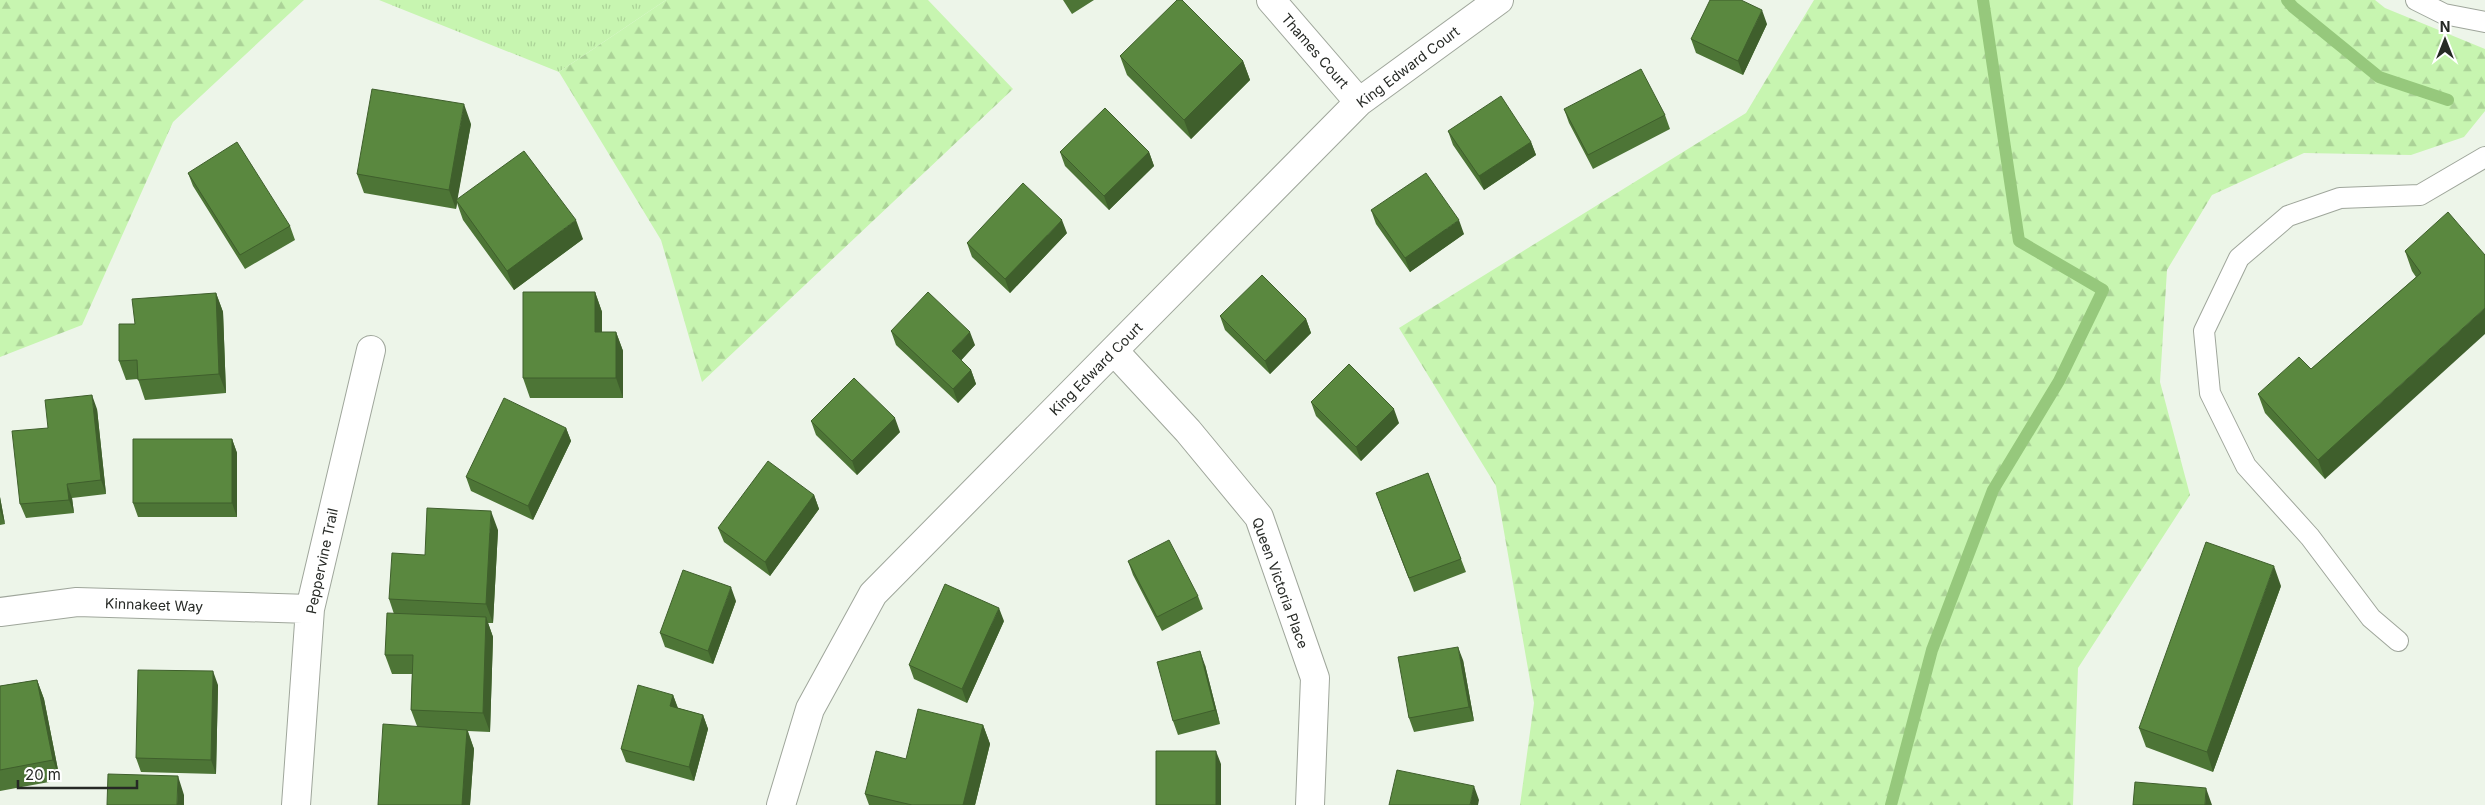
<svg xmlns="http://www.w3.org/2000/svg" width="2485" height="805" font-family="Inter,sans-serif">
<style>
.grass{fill:url(#grass-tufts)}
.forest{fill:url(#forest-firs)}
.lines{fill:none;stroke-linecap:round;stroke-linejoin:round}
.stream{stroke:#96c87c;stroke-width:12}
.lane-casing{stroke:#9fa69b;stroke-width:22}
.street-casing{stroke:#9fa69b;stroke-width:30}
.lane{stroke:#fff;stroke-width:20}
.street{stroke:#fff;stroke-width:28}
.wall{fill:#4d7536}
.shaded-wall{fill:#3f5f2c}
.building{fill:#5a883f;stroke:#3f5f2c}
.labels{text-anchor:middle;stroke-width:4;stroke-linejoin:round;paint-order:stroke}
.street-label{font-size:14px;fill:#262925;stroke:#fff}
</style>
<defs>
<pattern id="grass-tufts" width="24" height="20" patternUnits="userSpaceOnUse" patternTransform="scale(1.25)"><rect width="24" height="20" fill="#c7f5b0"/><path d="M3 7l-1-3M5 7V3M7 7l1-3M15 17l-1-3M17 17v-4M19 17l1-3" fill="none" stroke="#abd297"/></pattern>
<pattern id="forest-firs" width="22" height="20" patternUnits="userSpaceOnUse" patternTransform="scale(1.25)"><rect width="22" height="20" fill="#c7f5b0"/><path d="M5 1l3.5 6h-7zM16 11l3.5 6h-7z" fill="#abd297"/></pattern>
</defs>
<rect width="100%" height="100%" fill="#edf5e9"/>
<!-- grass -->
<path class="grass" d="M 379,0 L 666,0 L 559,72 Z"/>
<!-- forest -->
<path class="forest" d="M 0,0 L 304,0 L 173,122 L 82,325 L 0,357 Z
M 666,0 L 928,0 L 1013,89 L 702,382 L 661,240 L 559,72 Z
M 1814,0 L 2375,0 L 2385,8 L 2485,49 L 2485,111 L 2464,137 L 2411,155 L 2304,153 L 2212,195 L 2167,270 L 2160,382 L 2190,495 L 2078,668 L 2073,805 L 1520,805 L 1534,703 L 1496,486 L 1399,328 L 1746,113 Z"/>
<g class="lines">
<!-- stream -->
<path class="stream" d="M 2287,0 L 2293,7 L 2379,77 L 2448,100
M 1891,805 L 1932,650 L 1993,490 L 2059,381 L 2103,290 L 2019,241 L 1983,0"/>
<!-- lane casing -->
<g class="lane-casing">
<path id="lane" d="M 2416,0 L 2444,14 L 2485,22
M 2398,641 L 2371,618 L 2310,537 L 2246,466 L 2210,393 L 2204,331 L 2239,258 L 2288,216 L 2340,198 L 2420,195 L 2485,157"/>
</g>
<!-- street casing -->
<g class="street-casing">
<path id="street" d="M 1271,0 L 1359,102
M 1114,351 L 1188,431 L 1259,517 L 1315,678 L 1310,805
M 0,612 L 77,602 L 310,609
M 296,805 L 310,609 L 371,350
M 781,805 L 810,709 L 873,594 L 1359,102 L 1499,0"/>
</g>
<!-- lane -->
<use href="#lane" class="lane"/>
<!-- street -->
<use href="#street" class="street"/>
</g>
<!-- wall -->
<path class="wall" d="M 1063,0 L 1094,0 L 1072,14 Z
M 1767,24 L 1743,75 L 1696,53 L 1691,39 Z
M 1120,56 L 1243,61 L 1250,80 L 1191,139 L 1127,75 Z
M 1564,109 L 1665,115 L 1670,129 L 1593,169 L 1569,123 Z
M 471,124 L 457,199 L 583,239 L 514,290 L 463,220 L 457,203 L 456,209 L 364,193 L 357,174 Z
M 1448,131 L 1531,142 L 1536,155 L 1484,190 L 1453,145 Z
M 1060,152 L 1149,152 L 1154,166 L 1109,210 L 1065,166 Z
M 188,173 L 290,226 L 295,240 L 245,269 L 193,186 Z
M 1371,210 L 1464,234 L 1410,272 L 1376,224 Z
M 1067,233 L 1010,293 L 972,257 L 967,243 Z
M 2405,251 L 2485,255 L 2325,479 L 2265,413 L 2258,394 L 2311,369 L 2416,277 L 2412,271 Z
M 595,292 L 602,312 L 602,332 L 616,332 L 623,351 L 623,398 L 530,398 L 523,378 Z
M 216,293 L 223,312 L 226,393 L 145,400 L 138,379 L 126,380 L 119,361 L 135,324 Z
M 1220,316 L 1306,319 L 1311,333 L 1270,374 L 1225,330 Z
M 891,331 L 975,345 L 961,360 L 971,370 L 976,384 L 958,403 L 896,345 Z
M 1311,402 L 1399,423 L 1361,461 L 1316,416 Z
M 97,409 L 106,494 L 72,498 L 74,513 L 26,518 L 20,504 L 48,428 Z
M 811,421 L 900,432 L 857,475 L 816,435 Z
M 566,428 L 571,441 L 533,520 L 471,491 L 466,477 Z
M 232,439 L 237,453 L 237,517 L 138,517 L 133,503 Z
M 1428,473 L 1466,572 L 1414,592 L 1381,507 Z
M 814,495 L 819,509 L 770,576 L 724,542 L 718,528 Z
M 0,497 L 5,524 L 0,525 Z
M 498,530 L 493,623 L 488,623 L 493,637 L 490,732 L 468,731 L 474,749 L 470,805 L 378,805 L 417,726 L 411,710 L 412,674 L 392,674 L 385,655 L 394,614 L 389,599 L 425,555 Z
M 1128,561 L 1198,596 L 1203,609 L 1162,631 L 1133,575 Z
M 2281,586 L 2213,772 L 2146,747 L 2139,728 Z
M 736,601 L 713,664 L 665,647 L 660,633 Z
M 1004,621 L 967,703 L 914,679 L 909,665 Z
M 1463,660 L 1474,721 L 1414,732 L 1409,718 Z
M 1205,665 L 1220,724 L 1178,735 L 1173,721 Z
M 37,680 L 44,699 L 60,780 L 0,791 L 0,686 Z
M 218,685 L 216,774 L 141,772 L 136,758 Z
M 673,695 L 678,708 L 703,715 L 708,729 L 694,781 L 626,762 L 621,749 Z
M 983,725 L 990,744 L 975,805 L 869,805 L 865,794 L 906,759 Z"/>
<!-- shaded-wall -->
<path class="shaded-wall" d="M 1762,10 L 1767,24 L 1743,75 L 1738,61 Z
M 1243,61 L 1250,80 L 1191,139 L 1184,120 Z
M 464,104 L 471,124 L 457,202 L 456,200 L 457,203 L 456,209 L 449,190 Z
M 1531,142 L 1536,155 L 1484,190 L 1479,176 Z
M 1149,152 L 1154,166 L 1109,210 L 1104,196 Z
M 576,220 L 583,239 L 514,290 L 507,271 Z
M 1062,220 L 1067,233 L 1010,293 L 1005,279 Z
M 1459,220 L 1464,234 L 1410,272 L 1405,258 Z
M 595,292 L 602,312 L 602,351 L 595,332 Z
M 216,293 L 223,312 L 226,393 L 219,374 Z
M 2485,308 L 2485,334 L 2325,479 L 2318,460 Z
M 1306,319 L 1311,333 L 1270,374 L 1265,361 Z
M 616,332 L 623,351 L 623,398 L 616,378 Z
M 970,332 L 975,345 L 957,365 L 952,351 Z
M 971,370 L 976,384 L 958,403 L 953,389 Z
M 92,395 L 97,409 L 106,494 L 101,480 Z
M 1394,409 L 1399,423 L 1361,461 L 1356,447 Z
M 895,418 L 900,432 L 857,475 L 852,461 Z
M 566,428 L 571,441 L 533,520 L 528,506 Z
M 232,439 L 237,453 L 237,517 L 232,503 Z
M 67,484 L 72,498 L 74,513 L 69,500 Z
M 814,495 L 819,509 L 770,576 L 765,562 Z
M 0,497 L 5,524 L 0,510 Z
M 491,511 L 498,530 L 493,623 L 486,604 Z
M 2274,566 L 2281,586 L 2213,772 L 2207,752 Z
M 731,587 L 736,601 L 713,664 L 708,651 Z
M 999,608 L 1004,621 L 967,703 L 962,689 Z
M 486,617 L 493,637 L 490,732 L 483,713 Z
M 1458,647 L 1463,660 L 1474,721 L 1469,707 Z
M 1200,651 L 1205,665 L 1220,724 L 1215,710 Z
M 213,671 L 218,685 L 216,774 L 211,760 Z
M 37,680 L 44,699 L 60,780 L 53,760 Z
M 673,695 L 678,709 L 670,706 Z
M 703,715 L 708,729 L 694,781 L 689,767 Z
M 983,725 L 990,744 L 975,805 L 963,805 Z
M 467,730 L 474,749 L 470,805 L 462,805 Z
M 1216,751 L 1221,764 L 1221,805 L 1216,805 Z
M 178,776 L 184,795 L 184,805 L 177,805 Z
M 1474,786 L 1479,800 L 1478,805 L 1470,805 Z
M 2206,788 L 2212,805 L 2205,805 Z"/>
<!-- building -->
<path class="building" d="M 1177,0 L 1182,0 L 1243,61 L 1184,120 L 1120,56 Z
M 1710,0 L 1741,0 L 1762,10 L 1738,61 L 1691,39 Z
M 1641,69 L 1665,115 L 1588,155 L 1564,109 Z
M 372,89 L 464,104 L 449,190 L 357,174 Z
M 1501,96 L 1531,142 L 1479,176 L 1448,131 Z
M 1105,108 L 1149,152 L 1104,196 L 1060,152 Z
M 237,142 L 290,226 L 240,255 L 188,173 Z
M 524,151 L 576,220 L 507,271 L 456,200 Z
M 1426,173 L 1459,220 L 1405,258 L 1371,210 Z
M 1023,183 L 1062,220 L 1005,279 L 967,243 Z
M 2448,212 L 2485,255 L 2485,308 L 2318,460 L 2258,394 L 2299,357 L 2311,369 L 2421,273 L 2405,251 Z
M 1262,275 L 1306,319 L 1265,361 L 1220,316 Z
M 523,292 L 595,292 L 595,332 L 616,332 L 616,378 L 523,378 Z
M 928,292 L 970,332 L 952,351 L 971,370 L 953,389 L 891,331 Z
M 216,293 L 219,374 L 138,380 L 137,360 L 119,361 L 119,324 L 135,324 L 132,299 Z
M 1349,364 L 1394,409 L 1356,447 L 1311,402 Z
M 854,378 L 895,418 L 852,461 L 811,421 Z
M 92,395 L 101,480 L 67,484 L 69,500 L 20,504 L 12,431 L 48,428 L 45,400 Z
M 504,398 L 566,428 L 528,506 L 466,477 Z
M 133,439 L 232,439 L 232,503 L 133,503 Z
M 768,461 L 814,495 L 765,562 L 718,528 Z
M 1428,473 L 1461,559 L 1409,578 L 1376,493 Z
M 427,508 L 491,511 L 486,604 L 389,599 L 392,553 L 425,555 Z
M 1169,540 L 1198,596 L 1157,617 L 1128,561 Z
M 2206,542 L 2274,566 L 2207,752 L 2139,728 Z
M 683,570 L 731,587 L 708,651 L 660,633 Z
M 945,584 L 999,608 L 962,689 L 909,665 Z
M 387,613 L 486,617 L 483,713 L 411,710 L 413,655 L 385,655 Z
M 1458,647 L 1469,707 L 1409,718 L 1398,657 Z
M 1200,651 L 1215,710 L 1173,721 L 1157,662 Z
M 138,670 L 213,671 L 211,760 L 136,758 Z
M 37,680 L 53,760 L 0,770 L 0,686 Z
M 638,685 L 673,695 L 670,706 L 703,715 L 689,767 L 621,749 Z
M 918,709 L 983,725 L 963,805 L 912,805 L 865,794 L 876,751 L 906,759 Z
M 383,724 L 467,730 L 462,805 L 378,805 Z
M 1156,751 L 1216,751 L 1216,805 L 1156,805 Z
M 1397,770 L 1474,786 L 1470,805 L 1389,805 Z
M 108,774 L 178,776 L 177,805 L 107,805 Z
M 2135,782 L 2206,788 L 2205,805 L 2133,805 Z"/>
<g class="labels">
<!-- street labels -->
<g class="street-label">
<text transform="translate(1315 51) rotate(49)" y="5">Thames Court</text>
<text transform="translate(1408 67) rotate(-37)" y="5">King Edward Court</text>
<text transform="translate(1096 369) rotate(-45)" y="5">King Edward Court</text>
<text transform="translate(322 561) rotate(-78)" y="5">Peppervine Trail</text>
<text transform="translate(1280 583) rotate(70)" y="5">Queen Victoria Place</text>
<text transform="translate(154 605) rotate(2)" y="5">Kinnakeet Way</text>
</g>
</g>
<!-- north arrow -->
<g transform="translate(2445 40)" stroke="#ffffff" stroke-width="4" paint-order="stroke">
<path d="M0-4L9 19L0 12L-9 19Z" fill="#262925"/>
<text y="-8" font-size="14" font-weight="bold" text-anchor="middle" fill="#262925">N</text>
</g>
<!-- scale -->
<path d="M18 780v8h119v-8" fill="none" stroke="#262925" stroke-width="2.5"/>
<text x="25" y="780" font-size="15" fill="#262925" stroke="#ffffff" stroke-width="4" paint-order="stroke">20 m</text>
</svg>
